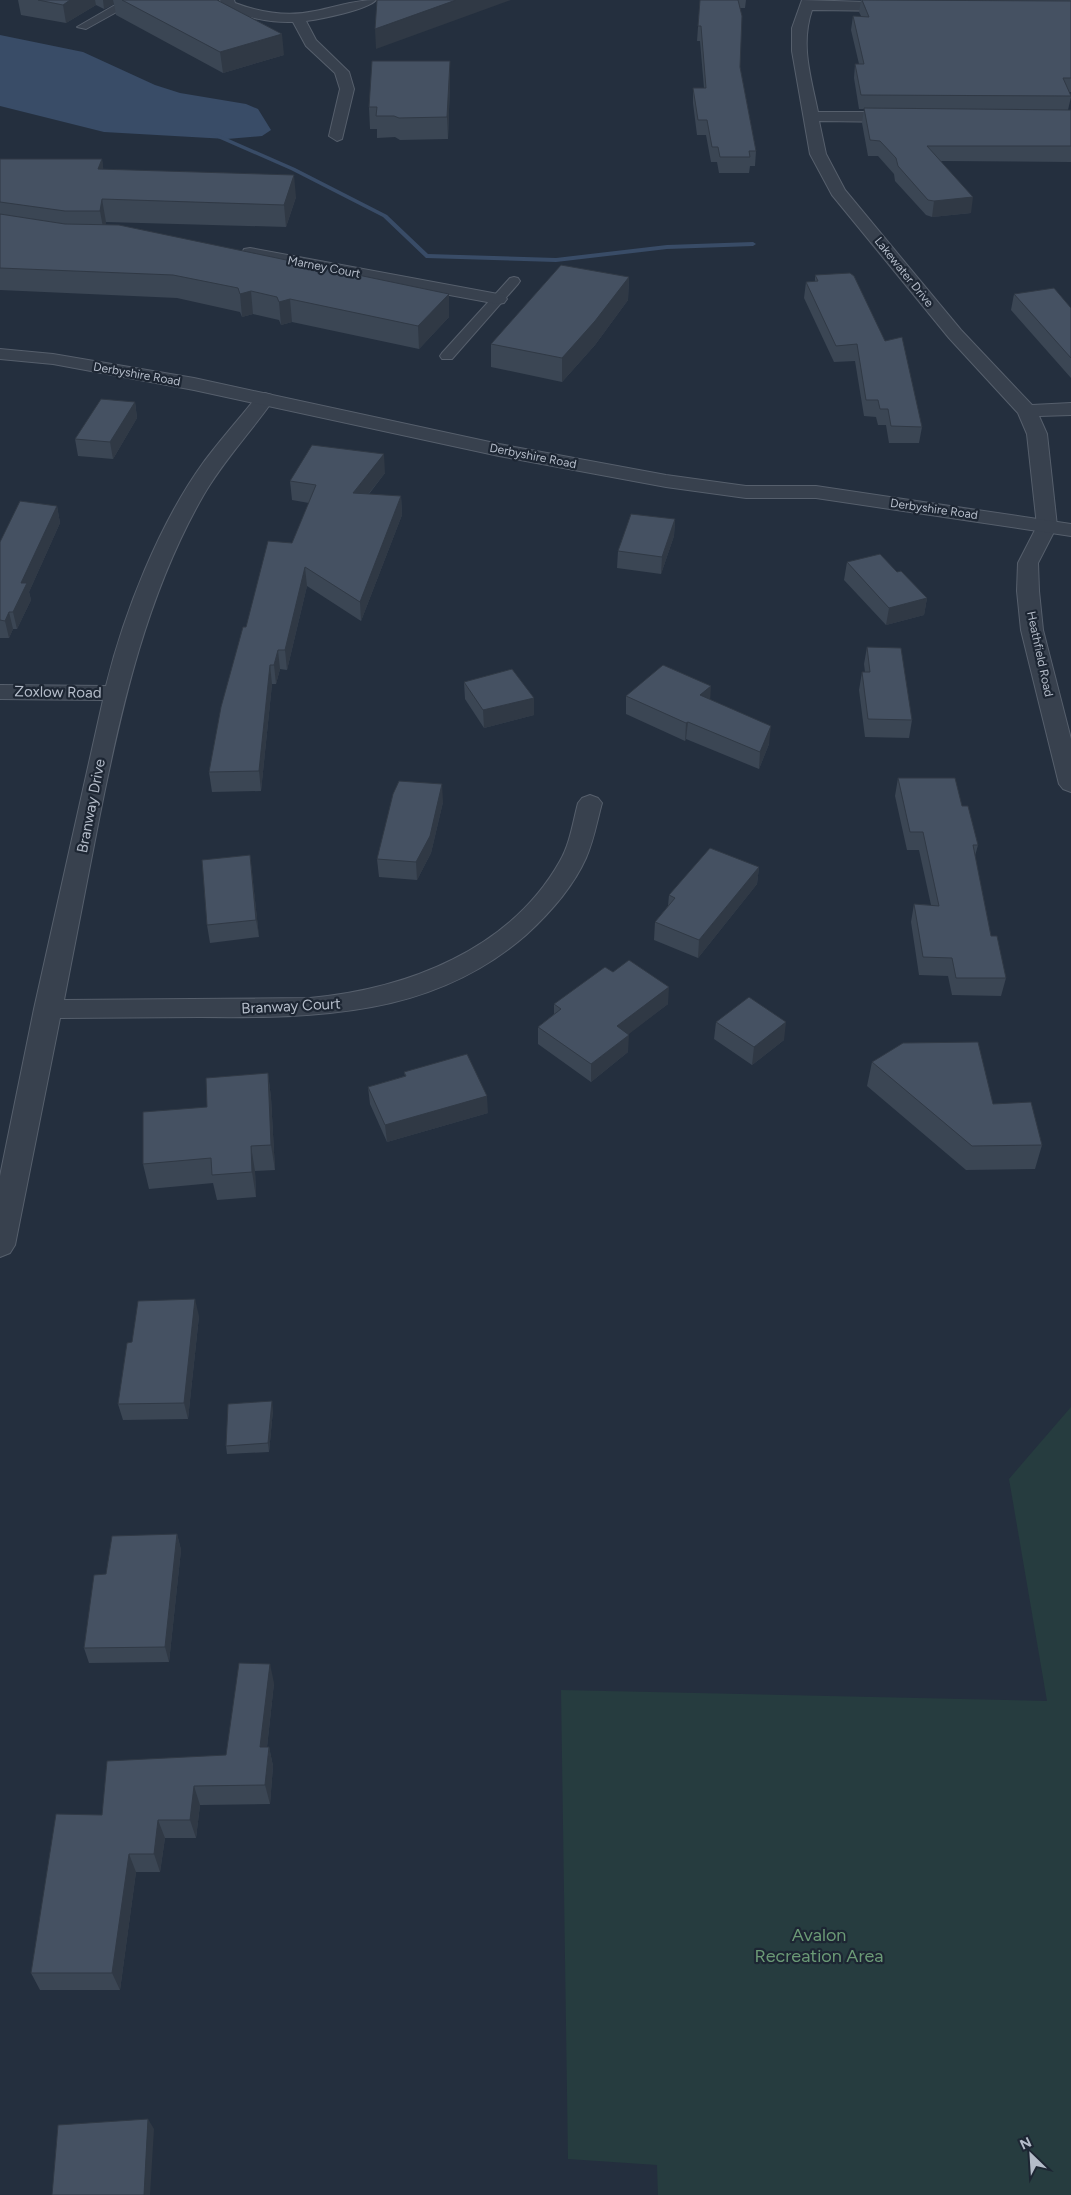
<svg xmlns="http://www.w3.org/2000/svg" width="1071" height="2195" font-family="Figtree,sans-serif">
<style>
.green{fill:#263c3f}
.water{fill:#394c67}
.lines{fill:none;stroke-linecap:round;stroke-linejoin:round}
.stream{fill:#394c67;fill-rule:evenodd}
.service-casing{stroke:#565f6c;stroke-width:2}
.minor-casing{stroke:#565f6c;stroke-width:2}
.tertiary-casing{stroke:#565f6c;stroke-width:2}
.service{fill:#38414e;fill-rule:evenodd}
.minor{fill:#38414e;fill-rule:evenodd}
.tertiary{fill:#38414e;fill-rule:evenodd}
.wall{fill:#3b4654}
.shaded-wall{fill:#303945}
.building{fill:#455162;stroke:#303945}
.labels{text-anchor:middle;stroke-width:4.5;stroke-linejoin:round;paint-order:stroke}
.far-street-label{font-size:12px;fill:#b4bcc9;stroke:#1d2633}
.street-label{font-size:15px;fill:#b4bcc9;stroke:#1d2633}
.near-park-label{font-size:18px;fill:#6b9a76;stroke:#1d2633}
</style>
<rect width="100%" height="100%" fill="#242f3e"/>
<!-- green -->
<path class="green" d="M 1071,1407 L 1071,2195 L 658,2195 L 657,2165 L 568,2159 L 561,1690 L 1047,1701 L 1009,1479 Z"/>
<!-- water -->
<path class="water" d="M 0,35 L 83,52 L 155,85 L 180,93 L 246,104 L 258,109 L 271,130 L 262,136 L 227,139 L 104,132 L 0,106 Z"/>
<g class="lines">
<!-- stream -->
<path class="stream" d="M 211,133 L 215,133 L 295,168 L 387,215 L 428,254 L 556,258 L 667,245 L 753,242 L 756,244 L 753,246 L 667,249 L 556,262 L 426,258 L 383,217 L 291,170 L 211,135 Z"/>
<!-- service casing -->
<g class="service-casing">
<path id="service" d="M 137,0 L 146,2 L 122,9 L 86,29 L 77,27 L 115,5 Z
M 514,277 L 518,278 L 520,281 L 518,284 L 452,359 L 442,359 L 440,356 L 442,353 L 510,278 Z"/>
</g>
<!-- minor casing -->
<g class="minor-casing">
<path id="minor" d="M 220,0 L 234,0 L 235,3 C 262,13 287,17 315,11 C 337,7 353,0 376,0 C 367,10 321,19 306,21 L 316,40 L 349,72 L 354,89 L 342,139 L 337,141 L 329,136 L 340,89 L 335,73 L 306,46 L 293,22 C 269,23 247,17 224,9 Z
M 802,0 L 898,3 L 905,7 L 898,11 L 812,10 C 800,45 811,77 818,112 L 899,112 L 907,117 L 899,122 L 819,121 L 826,154 L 845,190 L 961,330 L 1032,405 L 1071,403 L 1071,415 L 1039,416 L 1047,434 L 1057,526 L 1038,563 L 1039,591 L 1043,630 L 1071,739 L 1071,792 L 1063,789 L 1059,784 L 1021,630 L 1017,591 L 1018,563 L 1037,526 L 1027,434 L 1018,413 L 949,338 L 832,195 L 810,154 L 792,51 L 792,28 Z
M 250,248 L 498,294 L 504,295 L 507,299 L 504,303 L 498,304 L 244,257 L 242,253 L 244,249 Z
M 265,393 L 272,395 L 274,399 C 251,432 223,461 203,496 C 147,594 122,704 100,814 C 88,876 76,938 64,1000 L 310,998 C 407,989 510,950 560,861 C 570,844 573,822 578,803 L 582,798 L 590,795 L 598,798 L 602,803 C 597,821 594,840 586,858 C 573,887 550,913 526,935 C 432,1017 317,1018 200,1017 C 153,1017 107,1018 60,1018 L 15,1245 L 10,1253 L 0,1257 L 0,1176 L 34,1009 L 103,700 L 0,699 L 0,685 L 106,686 C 124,613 159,524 203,463 C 220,440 240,418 258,395 Z"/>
</g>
<!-- tertiary casing -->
<g class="tertiary-casing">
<path id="tertiary" d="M 0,349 L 53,354 L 194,378 L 499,444 L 666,475 L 746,486 L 816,486 L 1071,524 L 1071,536 L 816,498 L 746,498 L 666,487 L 499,456 L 194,390 L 53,364 L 0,359 Z"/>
</g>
<!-- service -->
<use href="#service" class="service"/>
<!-- minor -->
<use href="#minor" class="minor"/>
<!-- tertiary -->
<use href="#tertiary" class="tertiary"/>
</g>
<!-- wall -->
<path class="wall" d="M 18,0 L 217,0 L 284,55 L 223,73 L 116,15 L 114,4 L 104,9 L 96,5 L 66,23 L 21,15 Z
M 700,0 L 746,0 L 745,8 L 740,8 L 740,67 L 756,151 L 755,166 L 750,166 L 749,173 L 719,173 L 717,162 L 711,162 L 706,135 L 697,135 L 693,103 L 693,88 L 704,88 L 700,41 L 697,41 Z
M 861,0 L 1071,0 L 1071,92 L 1069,92 L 1071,97 L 1068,110 L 1071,110 L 1071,162 L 941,161 L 971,213 L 932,217 L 926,215 L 895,181 L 894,174 L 878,156 L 868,156 L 862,123 L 864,109 L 859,109 L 854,78 L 855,64 L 859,64 L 851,30 L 853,16 L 861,16 L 859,12 Z
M 450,61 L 450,83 L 448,139 L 400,140 L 395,137 L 377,138 L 377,129 L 370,129 L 369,107 Z
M 0,159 L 102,159 L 103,169 L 296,197 L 286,227 L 106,222 L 105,225 L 449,317 L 419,349 L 292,322 L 281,325 L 279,320 L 253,314 L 242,317 L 240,312 L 177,298 L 0,290 Z
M 815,275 L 922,427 L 919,443 L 889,443 L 886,425 L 878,425 L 876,417 L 864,416 L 855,361 L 834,362 L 804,298 L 806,282 L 815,281 Z
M 629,277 L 628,300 L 595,345 L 562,382 L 491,367 L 491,344 Z
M 1014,294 L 1071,308 L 1071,378 L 1011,310 Z
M 135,402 L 137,418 L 113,459 L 78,456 L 75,439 Z
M 385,473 L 369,494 L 401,496 L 402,515 L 361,621 L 307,586 L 287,670 L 280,669 L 276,684 L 272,684 L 261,791 L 212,792 L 209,772 L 246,627 L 292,543 L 309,503 L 292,500 L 290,481 Z
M 57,506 L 60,523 L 29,592 L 31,600 L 17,629 L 13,629 L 9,638 L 0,638 L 0,542 Z
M 675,519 L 674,536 L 661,574 L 617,568 L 618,551 Z
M 847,562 L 897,572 L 927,598 L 924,615 L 886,625 L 844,580 Z
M 867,647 L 912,720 L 909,738 L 865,737 L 859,690 L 862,672 L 865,672 L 864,664 Z
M 464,682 L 534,698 L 534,715 L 484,728 L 465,699 Z
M 626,696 L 710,700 L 769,744 L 759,769 L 686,739 L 685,741 L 626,714 Z
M 898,778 L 962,806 L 978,845 L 975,856 L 991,936 L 1006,978 L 1001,996 L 952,995 L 948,976 L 919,975 L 911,922 L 914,904 L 931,905 L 919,850 L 907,850 L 895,796 Z
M 443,802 L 431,853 L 417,880 L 379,877 L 377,859 Z
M 250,855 L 259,937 L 210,943 L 207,925 Z
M 759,867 L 757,884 L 698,958 L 654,940 L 655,922 L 668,906 L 669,895 Z
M 554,1004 L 668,1004 L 628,1034 L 628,1052 L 591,1082 L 538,1044 L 538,1027 L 554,1014 Z
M 716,1022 L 784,1040 L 752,1065 L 714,1039 Z
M 872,1062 L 993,1104 L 1042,1145 L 1035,1169 L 966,1170 L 867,1086 Z
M 404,1072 L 488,1113 L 387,1142 L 370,1104 L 368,1087 L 405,1076 Z
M 268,1073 L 271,1098 L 275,1170 L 255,1171 L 256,1197 L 217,1200 L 213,1183 L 149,1189 L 143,1164 L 207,1107 Z
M 199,1316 L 188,1419 L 123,1420 L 118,1404 L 132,1342 Z
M 273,1410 L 269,1452 L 227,1454 L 226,1446 Z
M 177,1534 L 181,1550 L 169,1662 L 89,1663 L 84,1648 L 106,1574 Z
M 274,1683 L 267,1747 L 269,1747 L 273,1766 L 270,1804 L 200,1805 L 196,1838 L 165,1838 L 160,1872 L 136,1872 L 120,1990 L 40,1990 L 31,1973 L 102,1815 L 226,1755 Z"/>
<!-- shaded-wall -->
<path class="shaded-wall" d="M 70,0 L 95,0 L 96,5 L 66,23 L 63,5 Z
M 103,0 L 113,0 L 114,4 L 104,9 Z
M 456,0 L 511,0 L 376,49 L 375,29 Z
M 282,34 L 284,55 L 223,73 L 220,52 Z
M 450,61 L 450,83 L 448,139 L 447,117 Z
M 102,159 L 105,181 L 98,169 Z
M 294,175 L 296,197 L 286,227 L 284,205 Z
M 973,197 L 971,213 L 932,217 L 934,201 Z
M 102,199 L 106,222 L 104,233 L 100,211 Z
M 629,277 L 628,300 L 595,345 L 562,382 L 562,358 Z
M 251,291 L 253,314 L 242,317 L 240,294 Z
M 449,294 L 449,317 L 419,349 L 418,326 Z
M 290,299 L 292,322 L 281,325 L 279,302 Z
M 135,402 L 137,418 L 113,459 L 110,442 Z
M 384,454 L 385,473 L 354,512 L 353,493 Z
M 401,496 L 402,515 L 361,621 L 360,602 Z
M 57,506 L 60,523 L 29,592 L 31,600 L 17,629 L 13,612 L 21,583 Z
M 675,519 L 674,536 L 661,574 L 662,557 Z
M 305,567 L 307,586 L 287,670 L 285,650 Z
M 927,598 L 924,615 L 886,625 L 889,608 Z
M 9,612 L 13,629 L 9,638 L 5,621 Z
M 278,650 L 280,669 L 276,684 L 274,665 Z
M 270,665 L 272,684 L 261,791 L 259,771 Z
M 711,686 L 710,703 L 700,695 Z
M 534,698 L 534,715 L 484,728 L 483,710 Z
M 688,722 L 686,739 L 685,741 L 686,723 Z
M 771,726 L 769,744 L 759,769 L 760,752 Z
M 442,784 L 443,802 L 431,853 L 417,880 L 416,862 Z
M 250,855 L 252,872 L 259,937 L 256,920 Z
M 759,867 L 757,884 L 698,958 L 699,940 Z
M 669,987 L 668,1004 L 616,1044 L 617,1026 Z
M 786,1022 L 784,1040 L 752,1065 L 754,1047 Z
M 629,1035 L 628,1052 L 591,1082 L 591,1064 Z
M 268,1073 L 271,1098 L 275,1170 L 271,1145 Z
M 487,1096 L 488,1113 L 387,1142 L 385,1125 Z
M 251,1146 L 255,1171 L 256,1197 L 252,1172 Z
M 195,1299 L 199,1316 L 188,1419 L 184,1403 Z
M 272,1401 L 273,1410 L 269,1452 L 268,1443 Z
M 177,1534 L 181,1550 L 169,1662 L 165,1647 Z
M 270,1664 L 274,1683 L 265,1766 L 260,1747 Z
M 269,1747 L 273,1766 L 270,1804 L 265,1785 Z
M 194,1786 L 200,1805 L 196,1838 L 190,1820 Z
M 158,1820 L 165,1838 L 160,1872 L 154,1854 Z
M 129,1854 L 136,1872 L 120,1990 L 112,1973 Z
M 148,2119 L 154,2129 L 150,2195 L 144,2195 Z"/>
<!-- building -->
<path class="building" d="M 38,0 L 70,0 L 63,5 Z
M 122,0 L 217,0 L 282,34 L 220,52 Z
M 377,0 L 456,0 L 375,29 Z
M 700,0 L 738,0 L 742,16 L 740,67 L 756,151 L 749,151 L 750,157 L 720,157 L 718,147 L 712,147 L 707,120 L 698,120 L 693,88 L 706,88 L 701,26 L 698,26 Z
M 862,0 L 1071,1 L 1071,78 L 1063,78 L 1071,96 L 861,95 L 855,64 L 864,64 L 853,16 L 869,17 Z
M 372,61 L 450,61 L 447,117 L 399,118 L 394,116 L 376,116 L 377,107 L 369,107 Z
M 864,108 L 1071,110 L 1071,146 L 927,146 L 973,197 L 934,201 L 928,200 L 898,166 L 896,158 L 880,141 L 870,140 Z
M 0,159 L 102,159 L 98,169 L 294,175 L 284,205 L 102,199 L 100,211 L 65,211 L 0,202 Z
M 0,214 L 65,224 L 119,225 L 449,294 L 418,326 L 290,299 L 279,302 L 277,297 L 251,291 L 240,294 L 238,288 L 173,275 L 0,268 Z
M 561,265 L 629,277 L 595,321 L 562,358 L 491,344 Z
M 850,273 L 854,276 L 885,341 L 902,337 L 922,427 L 891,426 L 888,409 L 880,409 L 878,400 L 866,400 L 857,344 L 836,346 L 806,282 L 818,281 L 815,275 Z
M 1054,288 L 1071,308 L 1071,358 L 1014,294 Z
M 101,399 L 135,402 L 110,442 L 75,439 Z
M 312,445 L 384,454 L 353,493 L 401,496 L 360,602 L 305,567 L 285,650 L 278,650 L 274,665 L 270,665 L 259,771 L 209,772 L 221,707 L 243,627 L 246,627 L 268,541 L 292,543 L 316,485 L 290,481 Z
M 20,501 L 57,506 L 21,583 L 27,583 L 13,612 L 9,612 L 5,621 L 0,620 L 0,542 Z
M 631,514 L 675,519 L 662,557 L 618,551 Z
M 880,554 L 897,572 L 901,571 L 927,598 L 889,608 L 847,562 Z
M 867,647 L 901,648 L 912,720 L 868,719 L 862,672 L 870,672 Z
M 663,665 L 711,686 L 700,695 L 771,726 L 760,752 L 688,722 L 686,723 L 626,696 Z
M 512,669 L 534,698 L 483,710 L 464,682 Z
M 898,778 L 955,778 L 962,806 L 968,806 L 978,845 L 973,845 L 991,936 L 997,936 L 1006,978 L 956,978 L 952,958 L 923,957 L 914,904 L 939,906 L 923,832 L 910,832 Z
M 399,781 L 442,784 L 430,836 L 416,862 L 377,859 L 393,794 Z
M 710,848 L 759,867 L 699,940 L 655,922 L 675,898 L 669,895 Z
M 250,855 L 256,920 L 207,925 L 202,860 Z
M 629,960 L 669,987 L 617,1026 L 629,1035 L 591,1064 L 538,1027 L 561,1009 L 554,1004 L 605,967 L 613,972 Z
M 749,997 L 786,1022 L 754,1047 L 716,1022 Z
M 978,1042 L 993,1104 L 1031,1102 L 1042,1145 L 972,1146 L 872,1062 L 903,1043 Z
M 467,1054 L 487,1096 L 385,1125 L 368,1087 L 406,1076 L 404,1072 Z
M 268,1073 L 271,1145 L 251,1146 L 252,1172 L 212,1175 L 211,1158 L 143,1164 L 143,1112 L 207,1107 L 206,1078 Z
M 195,1299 L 184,1403 L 118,1404 L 127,1343 L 132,1342 L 138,1301 Z
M 272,1401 L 268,1443 L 226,1446 L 228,1404 Z
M 177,1534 L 165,1647 L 84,1648 L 94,1575 L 106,1574 L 112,1536 Z
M 239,1663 L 270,1664 L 260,1747 L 269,1747 L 265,1785 L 194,1786 L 190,1820 L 158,1820 L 154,1854 L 129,1854 L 112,1973 L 31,1973 L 56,1814 L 102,1815 L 107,1761 L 226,1755 Z
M 148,2119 L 144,2195 L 52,2195 L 58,2125 Z"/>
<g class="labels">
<!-- far-street labels -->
<g class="far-street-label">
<text transform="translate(324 267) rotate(11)" y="4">Marney Court</text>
<text transform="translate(904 272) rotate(51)" y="4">Lakewater Drive</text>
<text transform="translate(137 374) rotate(10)" y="4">Derbyshire Road</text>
<text transform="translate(533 456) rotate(11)" y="4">Derbyshire Road</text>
<text transform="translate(934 509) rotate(8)" y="4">Derbyshire Road</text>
<text transform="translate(1040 654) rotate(78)" y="4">Heathfield Road</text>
</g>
<!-- street labels -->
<g class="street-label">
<text transform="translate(58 692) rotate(1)" y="5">Zoxlow Road</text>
<text transform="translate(91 806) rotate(-79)" y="5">Branway Drive</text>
<text transform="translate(291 1006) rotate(-3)" y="5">Branway Court</text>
</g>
<!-- near-park labels -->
<g class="near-park-label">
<text x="819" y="1941">Avalon<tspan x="819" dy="21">Recreation Area</tspan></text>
</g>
</g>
<!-- north arrow -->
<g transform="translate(1031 2155) rotate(335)" stroke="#1d2633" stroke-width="4" paint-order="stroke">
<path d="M0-4L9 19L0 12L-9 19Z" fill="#b4bcc9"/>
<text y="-8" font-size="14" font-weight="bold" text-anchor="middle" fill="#b4bcc9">N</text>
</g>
</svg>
